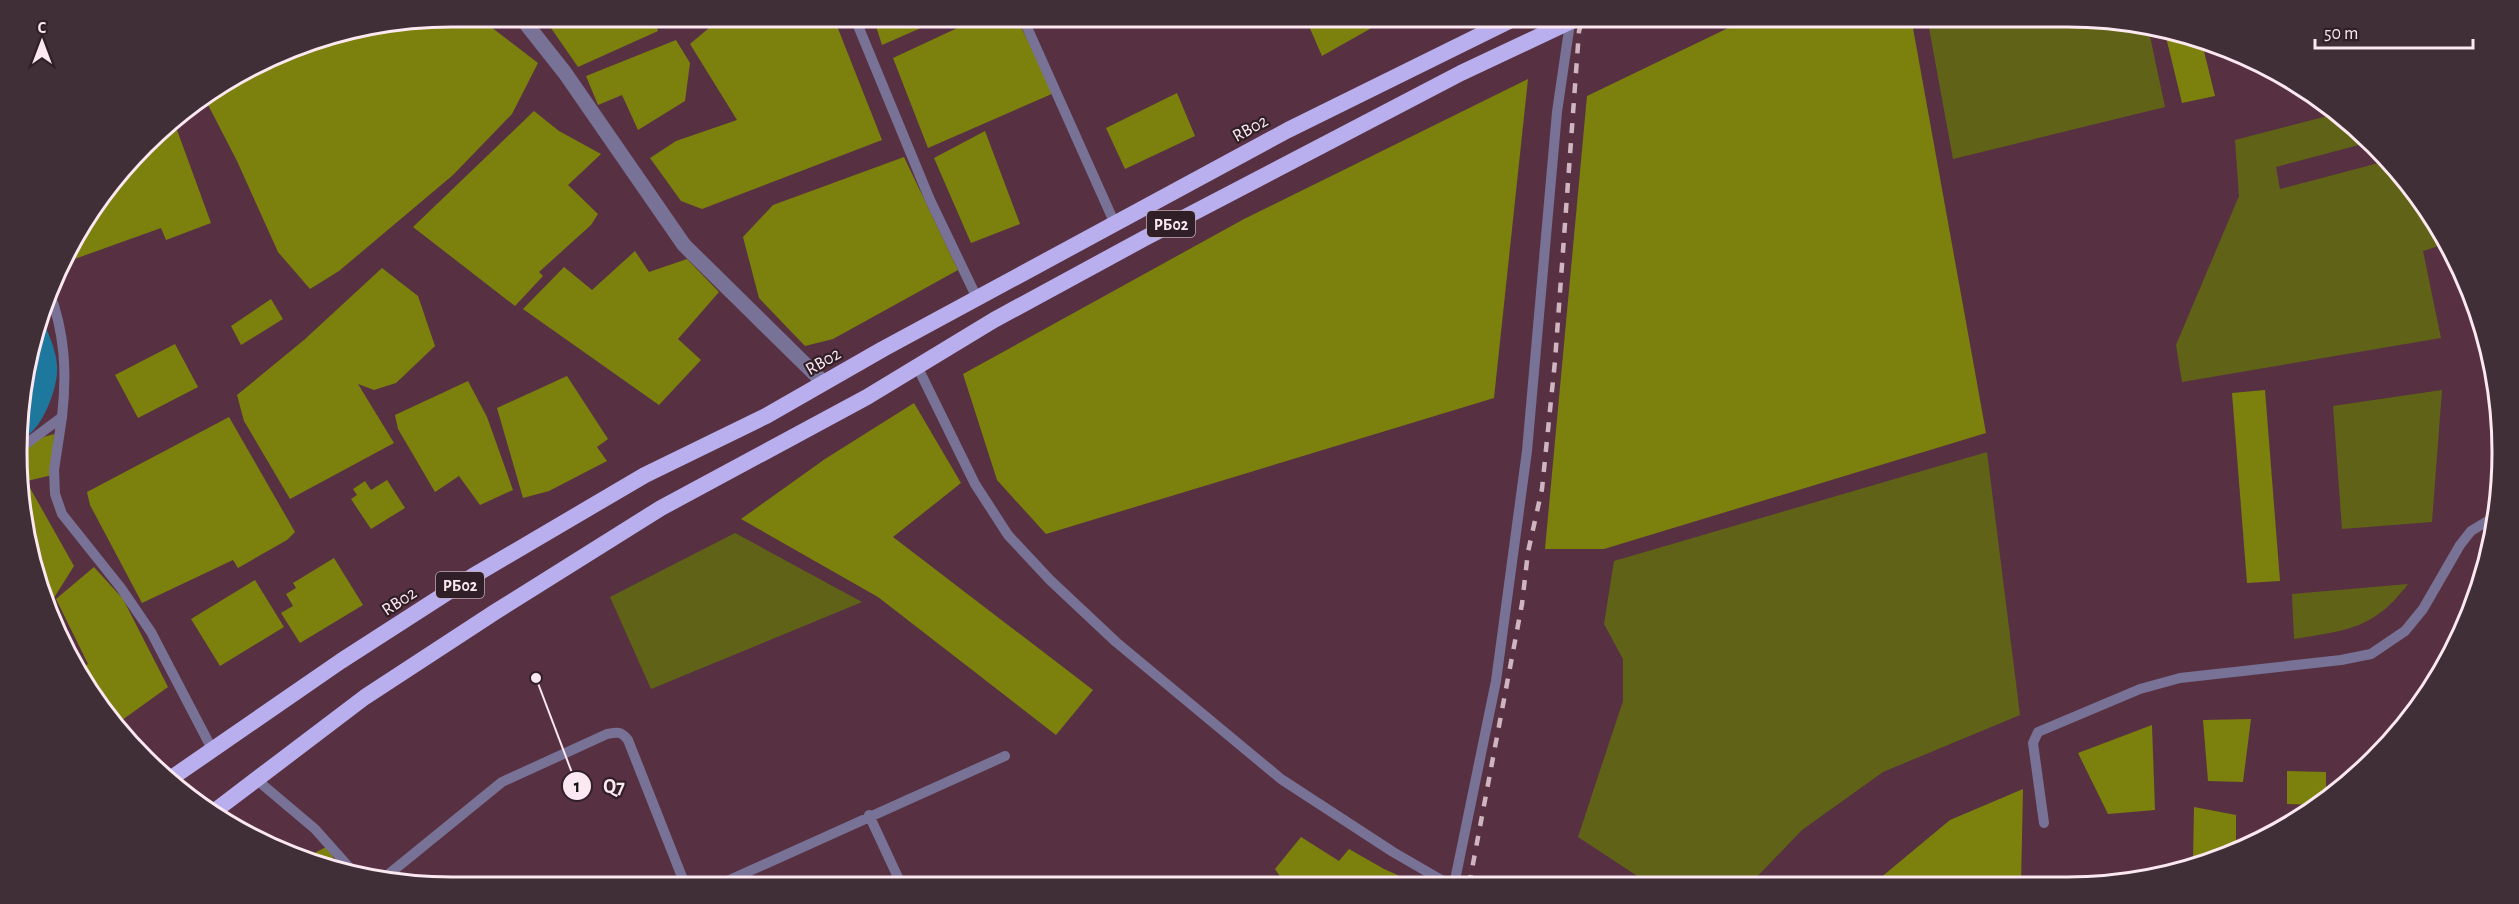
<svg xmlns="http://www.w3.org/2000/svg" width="2519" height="904" font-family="'Alegreya Sans',sans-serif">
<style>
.green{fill:#606317}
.forest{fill:#7c800c}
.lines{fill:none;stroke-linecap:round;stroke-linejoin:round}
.canal{stroke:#1e789e;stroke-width:22}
.service{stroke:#787296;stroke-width:10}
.minor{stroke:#787296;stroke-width:15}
.trunk{stroke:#baafee;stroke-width:16}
.rail{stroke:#ceb5bf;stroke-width:4.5;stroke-dasharray:10 10;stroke-linecap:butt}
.labels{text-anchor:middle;stroke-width:4.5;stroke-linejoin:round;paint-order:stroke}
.shield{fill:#311f27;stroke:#bfacb4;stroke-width:1.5}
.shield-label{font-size:16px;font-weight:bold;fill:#fce8f0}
.street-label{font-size:18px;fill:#fce8f0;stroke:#311f27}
.rim{fill:none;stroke:#fce8f0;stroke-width:3}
.leader{fill:none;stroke:#fce8f0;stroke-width:2}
.callout-dot{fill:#fce8f0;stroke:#311f27;stroke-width:2}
.mark-label{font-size:18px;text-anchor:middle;font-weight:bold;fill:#111}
.callout-label{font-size:20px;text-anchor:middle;font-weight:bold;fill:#fce8f0;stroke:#311f27;stroke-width:4.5;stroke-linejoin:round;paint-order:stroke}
</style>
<rect width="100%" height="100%" fill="#573142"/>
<!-- green -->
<path class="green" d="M 2067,16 L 2148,27 L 2165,107 L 1953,159 L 1927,17 Z
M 2339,113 L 2370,142 L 2276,167 L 2280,189 L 2390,160 L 2444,235 L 2448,243 L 2423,251 L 2441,338 L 2182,382 L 2176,345 L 2239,196 L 2235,140 Z
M 2442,390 L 2432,522 L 2342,529 L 2333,406 Z
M 1987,452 L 2020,715 L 1883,772 L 1802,830 L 1749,885 L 1651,885 L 1578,837 L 1623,701 L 1623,659 L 1604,624 L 1614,561 Z
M 735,533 L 862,602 L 651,689 L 610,597 Z
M 2408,584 C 2373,630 2347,630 2294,639 L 2292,594 Z"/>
<!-- forest -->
<path class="forest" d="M 652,16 L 658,31 L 578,67 L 551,28 L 555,17 Z
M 452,17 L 478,17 L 538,63 L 512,114 L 453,175 L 339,271 L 310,289 L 278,252 L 237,161 L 204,97 L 235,75 L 312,40 Z
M 722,17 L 830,17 L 837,26 L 882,140 L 702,209 L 681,201 L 650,158 L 676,141 L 737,120 L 690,44 Z
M 873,17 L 873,16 L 946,17 L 882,45 Z
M 981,17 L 1016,17 L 1054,93 L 928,148 L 893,58 Z
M 1305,17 L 1391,17 L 1322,56 Z
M 1751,17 L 1911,17 L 1986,433 L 1604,549 L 1545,549 L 1587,96 Z
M 2164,29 L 2180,31 L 2201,39 L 2215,96 L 2182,103 Z
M 676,40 L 690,63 L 685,101 L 638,130 L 622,95 L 598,105 L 586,76 Z
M 1528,79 L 1494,398 L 1046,534 L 997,480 L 963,374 L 1244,219 Z
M 1177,93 L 1195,136 L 1125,169 L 1106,128 Z
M 534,111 L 559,131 L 601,154 L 568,185 L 598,214 L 591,225 L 539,272 L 543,276 L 515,306 L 413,227 Z
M 173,119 L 211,223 L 166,240 L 161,228 L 69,261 L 66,253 L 75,235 L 165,124 Z
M 985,131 L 1020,224 L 971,243 L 934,158 Z
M 904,157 L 958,270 L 833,339 L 805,346 L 759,298 L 743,237 L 773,205 Z
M 635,251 L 649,272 L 687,259 L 719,292 L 678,339 L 701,360 L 659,405 L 523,309 L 564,267 L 592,290 Z
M 382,268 L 418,296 L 435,346 L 396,383 L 374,390 L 358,384 L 394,443 L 290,499 L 244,421 L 237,395 L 304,340 Z
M 271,299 L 283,319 L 241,345 L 231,326 Z
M 175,344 L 198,387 L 138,418 L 115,375 Z
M 30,352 L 43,372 L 23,384 Z
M 567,376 L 608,439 L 597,447 L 607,461 L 549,491 L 523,498 L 497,408 Z
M 468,381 L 487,417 L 513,490 L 480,505 L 459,476 L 435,492 L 398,429 L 395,415 Z
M 2265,390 L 2280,581 L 2247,583 L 2232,393 Z
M 914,403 L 961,483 L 893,537 L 1093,690 L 1056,735 L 878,597 L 741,519 L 825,459 Z
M 229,417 L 295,532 L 287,540 L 238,568 L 233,560 L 142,603 L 90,505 L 87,492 Z
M 54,434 L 52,475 L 23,482 L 22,450 L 37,439 Z
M 387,480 L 405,508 L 371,529 L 351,499 L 357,495 L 353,489 L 365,481 L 371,490 Z
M 30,488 L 74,566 L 47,609 L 25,537 L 23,491 Z
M 334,558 L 363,605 L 300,643 L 281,613 L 293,606 L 286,594 L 296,588 L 293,583 Z
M 94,567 L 123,599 L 168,687 L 118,723 L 90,694 L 77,671 L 88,664 L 56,599 Z
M 255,580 L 284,627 L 220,666 L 191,619 Z
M 2251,719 L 2243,782 L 2208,781 L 2203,720 Z
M 2152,725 L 2155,810 L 2108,814 L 2078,753 Z
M 2287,771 L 2326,772 L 2326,798 L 2316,805 L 2287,804 Z
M 2023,789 L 2021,884 L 1873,884 L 1950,820 Z
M 2194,807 L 2236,815 L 2236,850 L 2193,863 Z
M 1301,837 L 1339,861 L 1349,849 L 1384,869 L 1420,885 L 1287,886 L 1275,869 Z
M 328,846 L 340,873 L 303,859 Z
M 2049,878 L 2113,880 L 2113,884 L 2049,884 Z"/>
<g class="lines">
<!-- canal -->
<path class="canal" d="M 21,427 C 29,420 33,413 37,404 C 51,372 48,361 35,330"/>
<!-- service -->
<path class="service" d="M 854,16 L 930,200 L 977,298
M 1022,16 L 1115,224
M 918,368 L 975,484 L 1008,535 L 1050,580 L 1116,642 L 1281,779 L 1393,852 L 1450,885
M 62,417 L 54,470 L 55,494 L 62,514 L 121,588 L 151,632 L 212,749
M 22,447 L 62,417 C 67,373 65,333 49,291
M 257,780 L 315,829 L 356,875
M 869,815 L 902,886
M 2044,823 L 2033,743 L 2038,732 L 2140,689 L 2180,678 L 2341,660 L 2371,654 L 2405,631 L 2423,609 L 2460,545 L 2471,531 L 2496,516
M 384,878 L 502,782 L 607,734 C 617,732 621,731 628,740 L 686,887
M 1454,885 L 1496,681 L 1527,451 L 1557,112 L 1570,23
M 714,887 L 1005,756"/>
<!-- minor -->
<path class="minor" d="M 520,16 L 565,73 L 684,245 L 824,383"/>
<!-- trunk -->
<path class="trunk" d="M 170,779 L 341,661 L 473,576 L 645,475 L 766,416 L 883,349 L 1288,130 L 1519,16
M 212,813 L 365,697 L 495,612 L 661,508 L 867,397 L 994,320 L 1145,238 L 1461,73 L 1582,16"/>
<!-- rail -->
<path class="rail" d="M 1469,885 L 1522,604 L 1528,552 L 1542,489 L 1555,361 L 1579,31 L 1584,16"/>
</g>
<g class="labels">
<!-- shield labels -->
<g class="shield">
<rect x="1147" y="211" width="48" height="26" rx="4.5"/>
<rect x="436" y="572" width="48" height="26" rx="4.5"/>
</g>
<g class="shield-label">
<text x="1171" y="230">РБ02</text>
<text x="460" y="591">РБ02</text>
</g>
<!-- street labels -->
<g class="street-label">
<text transform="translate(1250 128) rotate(-29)" y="6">RB02</text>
<text transform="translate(823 361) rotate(-30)" y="6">RB02</text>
<text transform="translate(399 601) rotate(-33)" y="6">RB02</text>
</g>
</g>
<!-- crop -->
<path d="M0 0H2519V904H0ZM452 27H2067A425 425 0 0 1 2492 452V452A425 425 0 0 1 2067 877H452A425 425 0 0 1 27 452V452A425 425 0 0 1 452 27Z" fill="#412f37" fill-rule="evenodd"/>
<path class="rim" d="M452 27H2067A425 425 0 0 1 2492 452V452A425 425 0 0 1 2067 877H452A425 425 0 0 1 27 452V452A425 425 0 0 1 452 27Z"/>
<!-- callouts -->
<path class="leader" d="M536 678L577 786"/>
<g class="callout-dot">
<circle cx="536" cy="678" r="6"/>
<circle cx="577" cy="786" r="15"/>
</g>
<g class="mark-label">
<text x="577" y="792">1</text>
</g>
<g class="callout-label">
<text x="614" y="793">Q7</text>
</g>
<!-- north arrow -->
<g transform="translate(42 42)" stroke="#311f27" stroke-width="4.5" paint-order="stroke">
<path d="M0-4.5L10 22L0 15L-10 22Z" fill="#fce8f0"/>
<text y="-9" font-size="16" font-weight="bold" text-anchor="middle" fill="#fce8f0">С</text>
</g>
<!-- scale -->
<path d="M2315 39v9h158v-9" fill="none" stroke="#fce8f0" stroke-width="3"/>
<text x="2324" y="39" font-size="18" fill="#fce8f0" stroke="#311f27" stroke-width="4.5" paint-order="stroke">50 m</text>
</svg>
